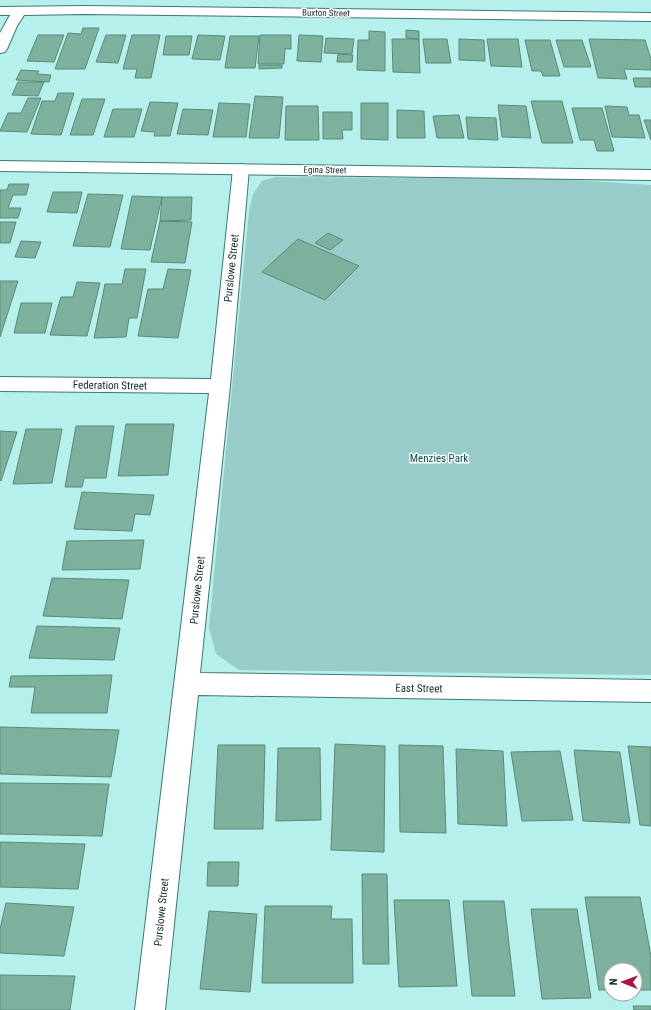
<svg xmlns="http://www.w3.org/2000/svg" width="651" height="1010" font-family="'Roboto Condensed',sans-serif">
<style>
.green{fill:#98ccc8}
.building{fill:#7eb09e;stroke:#598a79}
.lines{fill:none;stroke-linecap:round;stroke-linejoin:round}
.minor-casing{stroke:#3e7672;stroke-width:2}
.tertiary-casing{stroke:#3e7672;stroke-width:2}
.minor{fill:#fff;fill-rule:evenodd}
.tertiary{fill:#fff;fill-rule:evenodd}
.labels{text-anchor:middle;stroke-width:3;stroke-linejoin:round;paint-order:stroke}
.far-street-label{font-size:9px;fill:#142b29;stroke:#fff}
.street-label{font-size:11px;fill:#142b29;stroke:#fff}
.park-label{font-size:11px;fill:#02514e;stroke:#fff}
</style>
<rect width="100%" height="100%" fill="#b6f0ec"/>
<!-- green -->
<path class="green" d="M 275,177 L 558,179 L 651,185 L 651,675 L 239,670 L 216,654 L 209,628 L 249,211 L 253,194 L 262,181 Z"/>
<!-- building -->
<path class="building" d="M 83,28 L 99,28 L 85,69 L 55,69 L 68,33 L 81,34 Z
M 406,30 L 419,31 L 419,39 L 406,38 Z
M 369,31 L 385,32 L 385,71 L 357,70 L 358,40 L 369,40 Z
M 38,35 L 64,35 L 54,62 L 27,61 Z
M 106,35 L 126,35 L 118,63 L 96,62 Z
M 132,35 L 160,35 L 151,78 L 135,78 L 137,69 L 123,69 Z
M 198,35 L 225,36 L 220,60 L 192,59 Z
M 260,35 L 291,35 L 291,49 L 285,49 L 284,64 L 258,64 Z
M 299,35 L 323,36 L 321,62 L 297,61 Z
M 166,36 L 192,36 L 189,55 L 163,55 Z
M 230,36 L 259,36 L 255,68 L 225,68 Z
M 326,38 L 354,39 L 352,54 L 324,53 Z
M 392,39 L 419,39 L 420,73 L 393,72 Z
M 423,39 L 447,39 L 451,63 L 426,63 Z
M 459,39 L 484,40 L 485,61 L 459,60 Z
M 487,39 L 518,39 L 522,67 L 491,66 Z
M 589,39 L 645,40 L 651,59 L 651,70 L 624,69 L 627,79 L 598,78 Z
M 525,40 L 550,40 L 560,76 L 543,76 L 541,71 L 532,71 Z
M 556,40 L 582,40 L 591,67 L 564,67 Z
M 338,54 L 353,55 L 352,62 L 337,62 Z
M 259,65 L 282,65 L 282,68 L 259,69 Z
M 21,70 L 39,71 L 37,74 L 51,75 L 49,82 L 16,80 Z
M 633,78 L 651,78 L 651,87 L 635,87 Z
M 18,82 L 44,82 L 38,96 L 12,95 Z
M 58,93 L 74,93 L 61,135 L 31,134 L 42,101 L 55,101 Z
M 255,96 L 283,97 L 279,138 L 249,138 Z
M 28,98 L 41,98 L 27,132 L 0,131 L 8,113 L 21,113 Z
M 82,99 L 105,99 L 93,135 L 70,135 Z
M 531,101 L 562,101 L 573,143 L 542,143 Z
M 150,102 L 178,103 L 170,136 L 154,136 L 155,132 L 141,131 Z
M 219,103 L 250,104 L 246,137 L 213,137 Z
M 361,103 L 388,103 L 388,140 L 361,139 Z
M 498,105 L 526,106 L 531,138 L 502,137 Z
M 286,106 L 318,106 L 319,140 L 285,140 Z
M 605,106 L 627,107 L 629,115 L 639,115 L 645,138 L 612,137 Z
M 572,108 L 602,108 L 614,151 L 597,151 L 594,140 L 580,140 Z
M 113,109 L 142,109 L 134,137 L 104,137 Z
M 183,109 L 213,110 L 208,135 L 177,134 Z
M 397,110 L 424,111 L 425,138 L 397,138 Z
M 323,112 L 352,112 L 352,130 L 342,130 L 343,139 L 323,139 Z
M 459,115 L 464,138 L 437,138 L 433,116 Z
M 466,117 L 496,118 L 498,140 L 468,139 Z
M 644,120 L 651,120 L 651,140 Z
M 9,184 L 29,184 L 26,195 L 13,195 L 8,208 L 21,208 L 18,218 L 0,218 L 0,190 L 7,190 Z
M 53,192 L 82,192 L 77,213 L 47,212 Z
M 88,194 L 123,195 L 110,247 L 73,246 Z
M 132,196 L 162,197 L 150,250 L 121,249 Z
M 162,197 L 192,197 L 191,220 L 160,221 Z
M 160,221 L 192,222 L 185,263 L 151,262 Z
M 0,222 L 16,222 L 10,243 L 0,243 Z
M 328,233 L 343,240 L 330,250 L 315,243 Z
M 298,239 L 359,266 L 325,300 L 262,272 Z
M 21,241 L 41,242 L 35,258 L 15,257 Z
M 125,269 L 146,269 L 137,318 L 129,318 L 126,337 L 94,338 L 105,284 L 122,284 Z
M 168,269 L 191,270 L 178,338 L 138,336 L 148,289 L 163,289 Z
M 0,281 L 18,281 L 0,337 Z
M 77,282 L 100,283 L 87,336 L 50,335 L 61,297 L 73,297 Z
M 21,303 L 52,303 L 45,333 L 14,333 Z
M 126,424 L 174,424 L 168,475 L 118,476 Z
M 76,426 L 114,426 L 106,478 L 84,478 L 82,487 L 65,487 Z
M 26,429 L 62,429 L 52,483 L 13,484 Z
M 0,431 L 17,432 L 1,481 L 0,480 Z
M 82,492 L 154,495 L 150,515 L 135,514 L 132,531 L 74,529 Z
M 144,540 L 140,569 L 62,570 L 67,541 Z
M 52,578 L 129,580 L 122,619 L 43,616 Z
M 37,626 L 120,628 L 114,660 L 29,658 Z
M 112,675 L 107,713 L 31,713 L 35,687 L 9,687 L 11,676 Z
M 0,727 L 119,730 L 111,777 L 0,774 Z
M 335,744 L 385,746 L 384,852 L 331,850 Z
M 218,745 L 265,745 L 263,829 L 214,829 Z
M 399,745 L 443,746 L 446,833 L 400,832 Z
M 628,746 L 651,747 L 651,826 L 640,825 Z
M 278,748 L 320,748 L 321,820 L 276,821 Z
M 456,749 L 503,751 L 507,826 L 458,824 Z
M 574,750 L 620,752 L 630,823 L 583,821 Z
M 560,751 L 573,820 L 522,821 L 511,752 Z
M 0,783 L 109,784 L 102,836 L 0,834 Z
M 0,842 L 85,844 L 78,889 L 0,887 Z
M 208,862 L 239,862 L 238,886 L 207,886 Z
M 362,874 L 387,874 L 389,964 L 363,964 Z
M 585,897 L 640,897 L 651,956 L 651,990 L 635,990 L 635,970 L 611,970 L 611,990 L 599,990 Z
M 394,900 L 449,900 L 457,986 L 399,987 Z
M 463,901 L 504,901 L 515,996 L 472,996 Z
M 6,903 L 74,907 L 64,956 L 0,953 L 0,929 Z
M 265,906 L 332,906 L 331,919 L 352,919 L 353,983 L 262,983 Z
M 531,909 L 577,909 L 591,998 L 542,999 Z
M 209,911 L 257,914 L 250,992 L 200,989 Z
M 0,975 L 75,976 L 70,1010 L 0,1010 Z
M 633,1006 L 651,1006 L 651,1010 L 634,1010 Z"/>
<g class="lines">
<!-- minor casing -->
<g class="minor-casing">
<path id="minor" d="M 84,6 L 651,13 L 651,21 L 84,14 L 24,15 L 17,26 L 7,49 L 5,52 L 0,53 L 0,33 L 10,15 L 0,15 L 0,7 Z
M 241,164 L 247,166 L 249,169 L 230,386 L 200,673 L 651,680 L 651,702 L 198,695 L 165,1010 L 135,1010 L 209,393 L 0,391 L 0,377 L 211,379 L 233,169 L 235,166 Z"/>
</g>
<!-- tertiary casing -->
<g class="tertiary-casing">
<path id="tertiary" d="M 0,161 L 651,170 L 651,180 L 0,171 Z"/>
</g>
<!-- minor -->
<use href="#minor" class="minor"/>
<!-- tertiary -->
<use href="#tertiary" class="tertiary"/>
</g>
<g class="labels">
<!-- far-street labels -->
<g class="far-street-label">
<text transform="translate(326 13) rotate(1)" y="3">Buxton Street</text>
<text transform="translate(325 170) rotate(1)" y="3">Egina Street</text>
</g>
<!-- street labels -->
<g class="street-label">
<text transform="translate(231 268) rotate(-84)" y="4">Purslowe Street</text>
<text transform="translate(110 385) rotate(1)" y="4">Federation Street</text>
<text transform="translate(197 590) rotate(-84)" y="4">Purslowe Street</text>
<text transform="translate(419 688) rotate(1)" y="4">East Street</text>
<text transform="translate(161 912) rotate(-84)" y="4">Purslowe Street</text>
</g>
<!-- park labels -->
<g class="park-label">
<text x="439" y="462">Menzies Park</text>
</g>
</g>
<!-- north arrow -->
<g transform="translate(623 982) rotate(271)"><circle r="19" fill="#ffffff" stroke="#a1aaa9"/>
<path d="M0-3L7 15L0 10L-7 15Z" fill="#aa1545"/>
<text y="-6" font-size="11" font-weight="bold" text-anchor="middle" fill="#142b29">N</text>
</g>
</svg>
